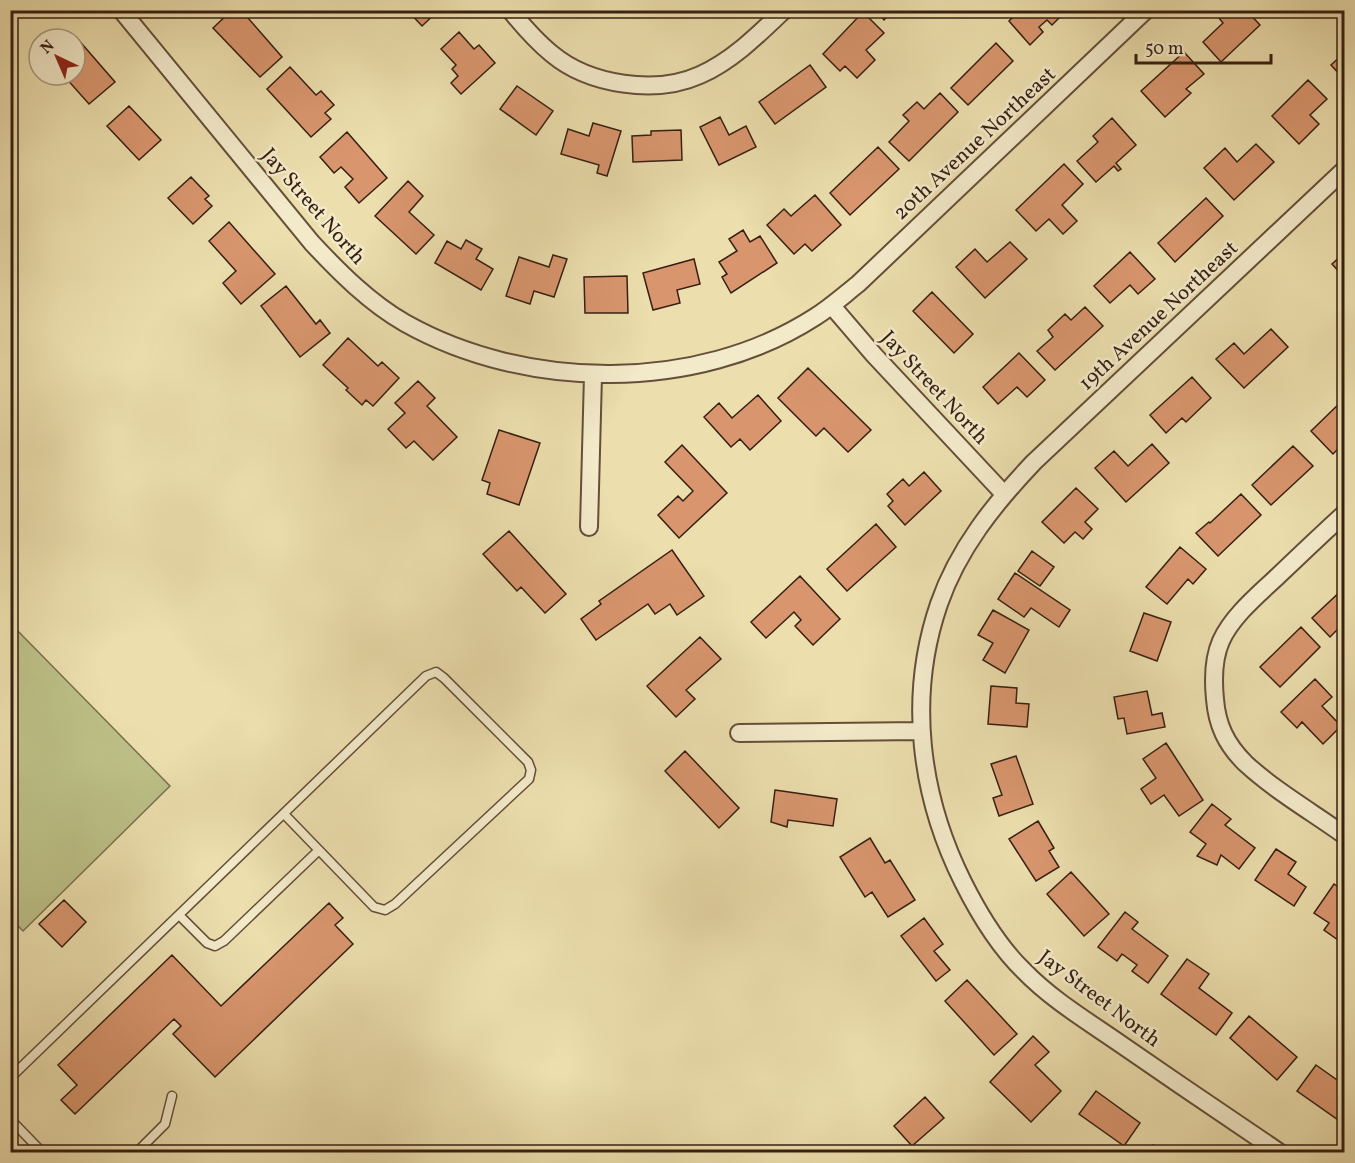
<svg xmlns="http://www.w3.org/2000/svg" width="1355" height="1163" font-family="Vollkorn,serif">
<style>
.green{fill:#bcc087;stroke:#79704c;stroke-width:1.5}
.building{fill:#d9966e;stroke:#361f12;stroke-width:1.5}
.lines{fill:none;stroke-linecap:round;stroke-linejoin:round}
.lane-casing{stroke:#644f39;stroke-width:11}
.street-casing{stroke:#644f39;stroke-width:20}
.lane{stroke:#f3eaca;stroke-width:8}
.street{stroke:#f3eaca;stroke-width:16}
.labels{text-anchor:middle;stroke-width:5;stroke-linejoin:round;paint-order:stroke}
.street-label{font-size:21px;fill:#361f12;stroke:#f3eaca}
</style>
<rect width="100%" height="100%" fill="#ecdead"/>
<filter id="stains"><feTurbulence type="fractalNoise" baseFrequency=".00333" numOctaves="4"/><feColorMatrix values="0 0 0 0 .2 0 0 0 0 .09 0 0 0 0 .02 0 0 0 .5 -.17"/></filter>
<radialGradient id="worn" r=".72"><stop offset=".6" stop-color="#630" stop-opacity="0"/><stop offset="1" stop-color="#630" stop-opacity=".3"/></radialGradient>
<!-- green -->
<path class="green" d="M 11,624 L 170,786 L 23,931 L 10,918 Z"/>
<!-- building -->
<path class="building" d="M 232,10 L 241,10 L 282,57 L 260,77 L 213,28 Z
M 407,10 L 439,10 L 422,26 Z
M 629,10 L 648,10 L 645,17 Z
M 876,10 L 894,10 L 884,20 Z
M 1020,10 L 1067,10 L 1052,25 L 1047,20 L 1039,27 L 1043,32 L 1030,45 L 1009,21 Z
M 1227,10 L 1246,10 L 1260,25 L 1221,62 L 1203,42 L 1223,23 L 1219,18 Z
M 863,12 L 884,33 L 866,50 L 875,60 L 857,78 L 845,66 L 840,71 L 823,54 Z
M 459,32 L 474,49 L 479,45 L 495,63 L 461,94 L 451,83 L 458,76 L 452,69 L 456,65 L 441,49 Z
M 76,37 L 115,82 L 89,104 L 65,77 L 58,84 L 50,75 L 75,75 L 74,39 Z
M 996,43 L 1013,61 L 968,105 L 951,88 Z
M 1184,52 L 1204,74 L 1186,89 L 1191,93 L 1165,117 L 1141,91 Z
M 1344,53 L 1344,79 L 1331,65 Z
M 810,65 L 826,87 L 775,124 L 759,102 Z
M 290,67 L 316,95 L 321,91 L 334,105 L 325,113 L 331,119 L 311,137 L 267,89 Z
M 1308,80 L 1327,99 L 1310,115 L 1319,124 L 1299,144 L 1272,116 Z
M 517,86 L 553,111 L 536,135 L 500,109 Z
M 940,93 L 958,112 L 909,161 L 889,142 L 909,121 L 903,115 L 917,102 L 924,109 Z
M 129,106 L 161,140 L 139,160 L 107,126 Z
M 720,117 L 729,135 L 746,126 L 756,147 L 719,165 L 700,127 Z
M 1112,118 L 1136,145 L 1116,163 L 1121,169 L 1118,171 L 1114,166 L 1096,182 L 1077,161 L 1098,142 L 1093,136 Z
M 593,123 L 621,131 L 607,176 L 597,173 L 599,165 L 561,154 L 568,129 L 589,136 Z
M 681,130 L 682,160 L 633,162 L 632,136 L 651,135 L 651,131 Z
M 347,132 L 387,178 L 359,203 L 345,187 L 353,179 L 341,167 L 334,173 L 320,157 Z
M 1256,144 L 1274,162 L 1234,200 L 1204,168 L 1225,148 L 1237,162 Z
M 878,147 L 899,169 L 850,215 L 830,193 Z
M 1064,164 L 1083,184 L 1062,205 L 1077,221 L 1063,234 L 1049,219 L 1036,231 L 1016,210 Z
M 191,177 L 209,196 L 205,199 L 212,206 L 193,224 L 168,198 Z
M 408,181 L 423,196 L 409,212 L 434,235 L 416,254 L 375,216 Z
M 815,195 L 841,225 L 812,251 L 805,244 L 794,254 L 767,225 L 784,209 L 791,216 Z
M 1206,198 L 1223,216 L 1175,262 L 1158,243 Z
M 229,222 L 275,274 L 241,304 L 223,283 L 236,271 L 209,241 Z
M 743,230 L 750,242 L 760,236 L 777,263 L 731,293 L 722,277 L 727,274 L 719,262 L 737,251 L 729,239 Z
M 466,240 L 482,249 L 476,259 L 493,269 L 481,290 L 435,263 L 447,241 L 461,249 Z
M 1010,242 L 1027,259 L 985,298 L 956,267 L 975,249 L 987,262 Z
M 1130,252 L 1155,279 L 1138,294 L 1130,285 L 1110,303 L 1094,286 Z
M 1344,253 L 1344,277 L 1332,264 Z
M 553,255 L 567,259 L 554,297 L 534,291 L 530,304 L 506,296 L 519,257 L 549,267 Z
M 694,259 L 700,284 L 677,290 L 680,303 L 653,310 L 643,273 Z
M 627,276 L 628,313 L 585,313 L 584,277 Z
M 286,286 L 316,324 L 320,320 L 330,333 L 300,357 L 261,306 Z
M 932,292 L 973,334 L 954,353 L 913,311 Z
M 1085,307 L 1103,326 L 1055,370 L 1037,351 L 1053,337 L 1048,330 L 1065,314 L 1071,320 Z
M 1271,329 L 1288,347 L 1244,388 L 1216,359 L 1234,343 L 1244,354 Z
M 348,338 L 378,366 L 382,362 L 399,378 L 373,406 L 366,400 L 362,405 L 346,390 L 348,388 L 323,365 Z
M 1019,353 L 1045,380 L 1027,397 L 1017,387 L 998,404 L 983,387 Z
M 808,368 L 871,430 L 848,452 L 824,428 L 816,436 L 778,398 Z
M 1192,377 L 1211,398 L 1186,422 L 1182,418 L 1166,433 L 1150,415 Z
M 418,381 L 435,398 L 427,406 L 457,437 L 433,460 L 414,441 L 406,448 L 388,429 L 405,413 L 395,403 Z
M 758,395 L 781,421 L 750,450 L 740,439 L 731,447 L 704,417 L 719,403 L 732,418 Z
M 1344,399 L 1344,443 L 1333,454 L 1311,431 Z
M 499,430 L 540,443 L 519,505 L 487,494 L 490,483 L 482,480 Z
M 1152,444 L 1169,463 L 1126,502 L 1095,468 L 1114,451 L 1128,466 Z
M 682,445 L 727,493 L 679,538 L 658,515 L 678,496 L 683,501 L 693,491 L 665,462 Z
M 1293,446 L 1313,466 L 1271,505 L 1252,485 Z
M 924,472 L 941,491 L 905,525 L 888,506 L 893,501 L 887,494 L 903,479 L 909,486 Z
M 1076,488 L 1098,509 L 1085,522 L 1092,529 L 1083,539 L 1075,532 L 1064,543 L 1042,522 Z
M 1241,494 L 1261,515 L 1218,556 L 1196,533 L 1209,522 L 1210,523 Z
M 876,524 L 896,547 L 847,591 L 827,569 Z
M 509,531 L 566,594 L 545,613 L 521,587 L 517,591 L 483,554 Z
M 1180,547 L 1206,569 L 1193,584 L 1188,579 L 1167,604 L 1146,587 Z
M 672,550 L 704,596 L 677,615 L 670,604 L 655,614 L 648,604 L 596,640 L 581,619 L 601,604 L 599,601 Z
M 1032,551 L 1054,567 L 1040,586 L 1018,571 Z
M 1015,573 L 1070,610 L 1059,627 L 1031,608 L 1024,617 L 998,599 Z
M 800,576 L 840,619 L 813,645 L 795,626 L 801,620 L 794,612 L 766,638 L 751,622 Z
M 1344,588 L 1344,623 L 1330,637 L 1312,618 Z
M 993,610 L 1029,630 L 1005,673 L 983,660 L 993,643 L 978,635 Z
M 1144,613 L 1171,622 L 1157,661 L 1130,651 Z
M 1301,627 L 1320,647 L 1280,687 L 1260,667 Z
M 700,637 L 721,659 L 686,690 L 695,699 L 676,717 L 647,686 Z
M 1315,679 L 1332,697 L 1322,706 L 1341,726 L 1323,744 L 1302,722 L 1297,728 L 1281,712 Z
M 991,686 L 1017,688 L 1016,703 L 1029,704 L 1027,727 L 988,724 Z
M 1147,691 L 1152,715 L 1162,713 L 1165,727 L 1127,734 L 1124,718 L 1118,719 L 1114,697 Z
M 1166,743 L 1203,800 L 1179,816 L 1164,795 L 1151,804 L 1141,789 L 1156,778 L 1143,759 Z
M 685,751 L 739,808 L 719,828 L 665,771 Z
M 1016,756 L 1033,804 L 999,816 L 993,798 L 1002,795 L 991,764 Z
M 775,790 L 837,799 L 833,826 L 788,820 L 787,827 L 771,822 Z
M 1212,804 L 1231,819 L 1225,825 L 1255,848 L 1239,869 L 1221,855 L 1217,865 L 1197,856 L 1206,844 L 1190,832 Z
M 1038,821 L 1054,848 L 1049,851 L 1059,867 L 1036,881 L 1009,839 Z
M 870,838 L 885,863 L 890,860 L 915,900 L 888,917 L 872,892 L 865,897 L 840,857 Z
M 1276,849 L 1296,862 L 1288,874 L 1306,887 L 1294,906 L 1255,880 Z
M 1071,872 L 1109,914 L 1084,936 L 1047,894 Z
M 1334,884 L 1344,891 L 1344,934 L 1343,933 L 1338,940 L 1324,930 L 1329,923 L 1314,913 Z
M 64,900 L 86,922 L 62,947 L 39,924 Z
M 329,903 L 343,918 L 335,925 L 353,944 L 215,1077 L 173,1034 L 181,1026 L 174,1019 L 75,1114 L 61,1100 L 77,1085 L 58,1065 L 172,955 L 221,1006 Z
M 1125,912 L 1138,922 L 1132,929 L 1168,956 L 1148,983 L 1132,971 L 1137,965 L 1122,954 L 1117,961 L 1098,947 Z
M 924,918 L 943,944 L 934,951 L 950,970 L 936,981 L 901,936 Z
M 1187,959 L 1209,974 L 1199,988 L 1232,1013 L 1216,1035 L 1161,994 Z
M 967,980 L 1017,1034 L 994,1055 L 945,1001 Z
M 1249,1016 L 1297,1057 L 1277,1080 L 1230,1038 Z
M 1033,1036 L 1049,1052 L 1035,1065 L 1061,1091 L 1031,1122 L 990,1082 Z
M 1316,1065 L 1344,1085 L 1344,1124 L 1297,1091 Z
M 1096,1091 L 1140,1123 L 1124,1146 L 1079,1114 Z
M 925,1097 L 944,1118 L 912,1146 L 894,1126 Z
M 1153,1145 L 1164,1152 L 1147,1152 Z"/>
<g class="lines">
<!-- lane casing -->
<g class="lane-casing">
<path id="lane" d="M 179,915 L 207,943 L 215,946 L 224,941 L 319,850
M 10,1078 L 426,676 L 436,672 L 444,678 L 528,762 L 531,770 L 529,779 L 395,904 L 385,910 L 374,907 L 284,814
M 10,1119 L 42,1152
M 137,1152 L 165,1124 L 172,1096"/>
</g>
<!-- street casing -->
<g class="street-casing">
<path id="street" d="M 121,10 L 312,243 C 340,273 370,303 405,323 C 526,391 697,393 815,317 C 831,307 844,295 858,284 L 1146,10
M 510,10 C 523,26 536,41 552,54 C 589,85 656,95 700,75 C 732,61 759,34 784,10
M 832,306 L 874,355 L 1004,494
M 1344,514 C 1322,534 1300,555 1278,576 C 1259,594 1232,616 1221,641 C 1213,659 1213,679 1215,699 C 1217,725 1226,744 1245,763 C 1274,790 1312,812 1344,835
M 589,527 L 593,375
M 739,733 L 920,731
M 1279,1152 C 1227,1117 1174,1081 1122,1045 C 1089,1022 1052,1000 1024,971 C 998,946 979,914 963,882 C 920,796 907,697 939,604 C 958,549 994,504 1034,462 L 1344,170"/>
</g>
<!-- lane -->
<use href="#lane" class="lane"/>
<!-- street -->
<use href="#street" class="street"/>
</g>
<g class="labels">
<!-- street labels -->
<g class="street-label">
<text transform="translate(974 143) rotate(-43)" y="7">20th Avenue Northeast</text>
<text transform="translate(314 206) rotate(49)" y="7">Jay Street North</text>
<text transform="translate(1158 315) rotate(-43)" y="7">19th Avenue Northeast</text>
<text transform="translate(935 387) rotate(47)" y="7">Jay Street North</text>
<text transform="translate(1100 998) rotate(37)" y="7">Jay Street North</text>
</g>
</g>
<!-- margin -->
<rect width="1355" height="1163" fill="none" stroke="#ecdead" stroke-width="36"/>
<rect x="12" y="12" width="1331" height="1139" fill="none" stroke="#361f12" stroke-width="3"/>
<rect x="18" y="18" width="1319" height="1127" fill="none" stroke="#361f12" stroke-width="1.5"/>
<!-- north arrow -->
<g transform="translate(57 57) rotate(316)"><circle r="28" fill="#f3eaca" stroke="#a79980" stroke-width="1.5"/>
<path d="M0-4.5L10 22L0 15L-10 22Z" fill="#8f2418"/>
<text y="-9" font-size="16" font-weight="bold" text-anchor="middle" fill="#361f12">N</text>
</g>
<!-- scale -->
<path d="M1136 54v9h135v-9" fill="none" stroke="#361f12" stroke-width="3"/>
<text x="1145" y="54" font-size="18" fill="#361f12" stroke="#f3eaca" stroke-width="4.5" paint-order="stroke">50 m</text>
<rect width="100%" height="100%" filter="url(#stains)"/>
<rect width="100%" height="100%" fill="url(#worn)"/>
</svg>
